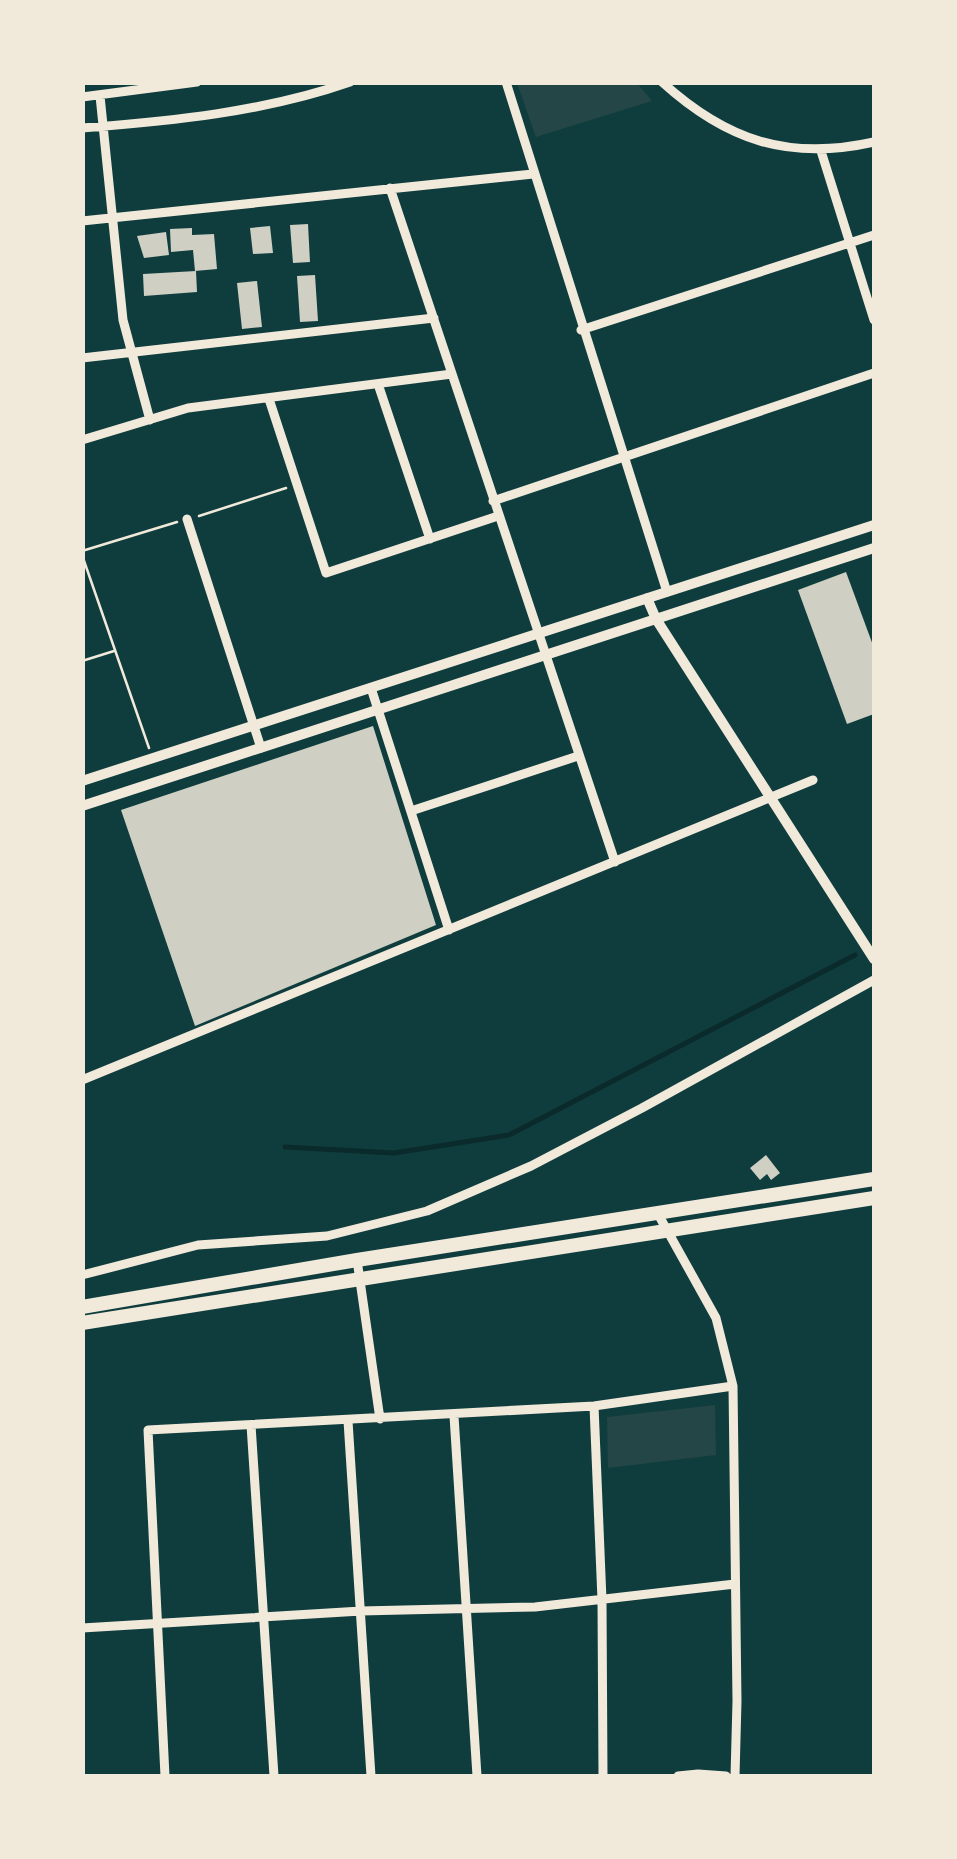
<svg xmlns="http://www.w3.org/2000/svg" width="957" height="1859" font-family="Mulish,sans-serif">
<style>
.green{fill:#244646}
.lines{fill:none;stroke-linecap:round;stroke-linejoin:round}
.stream{stroke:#0a2a2b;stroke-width:5}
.building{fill:#cfcfc3}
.path{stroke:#f1e9da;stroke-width:2.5}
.minor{stroke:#f1e9da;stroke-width:9}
.tertiary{stroke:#f1e9da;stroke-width:10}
.trunk{stroke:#f1e9da;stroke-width:14}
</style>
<rect width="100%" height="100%" fill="#0f3d3e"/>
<!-- green -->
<path class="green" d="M 517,83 L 637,83 L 652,101 L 536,137 Z
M 715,1405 L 716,1455 L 608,1468 L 607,1417 Z"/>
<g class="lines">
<!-- stream -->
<path class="stream" d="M 285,1147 L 394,1153 L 509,1135 L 855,955"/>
</g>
<!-- building -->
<path class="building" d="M 308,224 L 310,262 L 293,263 L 290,225 Z
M 270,226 L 273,253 L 253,254 L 250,228 Z
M 192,228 L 192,235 L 214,234 L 217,269 L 195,271 L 193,250 L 171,252 L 170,229 Z
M 166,232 L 169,255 L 144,258 L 137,236 Z
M 196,271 L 197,292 L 144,296 L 143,274 Z
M 315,275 L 318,321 L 300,322 L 297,276 Z
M 257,281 L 262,327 L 242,329 L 237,283 Z
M 846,572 L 874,648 L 874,714 L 847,724 L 798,590 Z
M 373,726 L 436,925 L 195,1026 L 121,810 Z
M 766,1155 L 780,1173 L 771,1180 L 767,1174 L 760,1180 L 750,1168 Z"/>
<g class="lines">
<!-- path -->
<path class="path" d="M 199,516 L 286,488
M 82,551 L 177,522
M 82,555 L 149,748
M 82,661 L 114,651"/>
<!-- minor -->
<path class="minor" d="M 506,82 L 667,592
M 662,82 C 727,141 789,161 874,142
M 100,96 L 123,320 L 150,420
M 82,97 L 197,82
M 82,128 C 172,121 264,112 350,82
M 821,151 L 874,320
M 390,188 L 615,862
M 82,221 L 533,174
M 581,330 L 874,235
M 82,358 L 434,318
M 378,384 L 430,539
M 269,399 L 326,573 L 498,516
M 82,440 L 188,408 L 452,374
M 493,501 L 874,373
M 187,519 L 261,748
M 371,688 L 449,930
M 411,811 L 578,756
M 82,1080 L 813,780
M 658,1214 L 716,1318 L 733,1386 L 737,1701 L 735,1776
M 357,1260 L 380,1419
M 82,1275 L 198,1245 L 327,1236 L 427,1211 L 531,1166 L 642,1108 L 874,980
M 594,1406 L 602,1600 L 603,1776
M 454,1416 L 477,1776
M 348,1421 L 371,1776
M 251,1425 L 274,1776
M 82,1628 L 361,1611 L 535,1607 L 735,1584
M 165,1776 L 148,1430 L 594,1406 L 733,1386
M 678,1776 L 698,1774 L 726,1776"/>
<!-- tertiary -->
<path class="tertiary" d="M 647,598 L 656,619 L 874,959
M 82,781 L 874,525
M 82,806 L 874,548"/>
<!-- trunk -->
<path class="trunk" d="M 82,1307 L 357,1260 L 874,1179
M 82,1323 L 874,1198"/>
</g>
<!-- border -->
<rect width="957" height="1859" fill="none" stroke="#f1e9da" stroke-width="170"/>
</svg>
